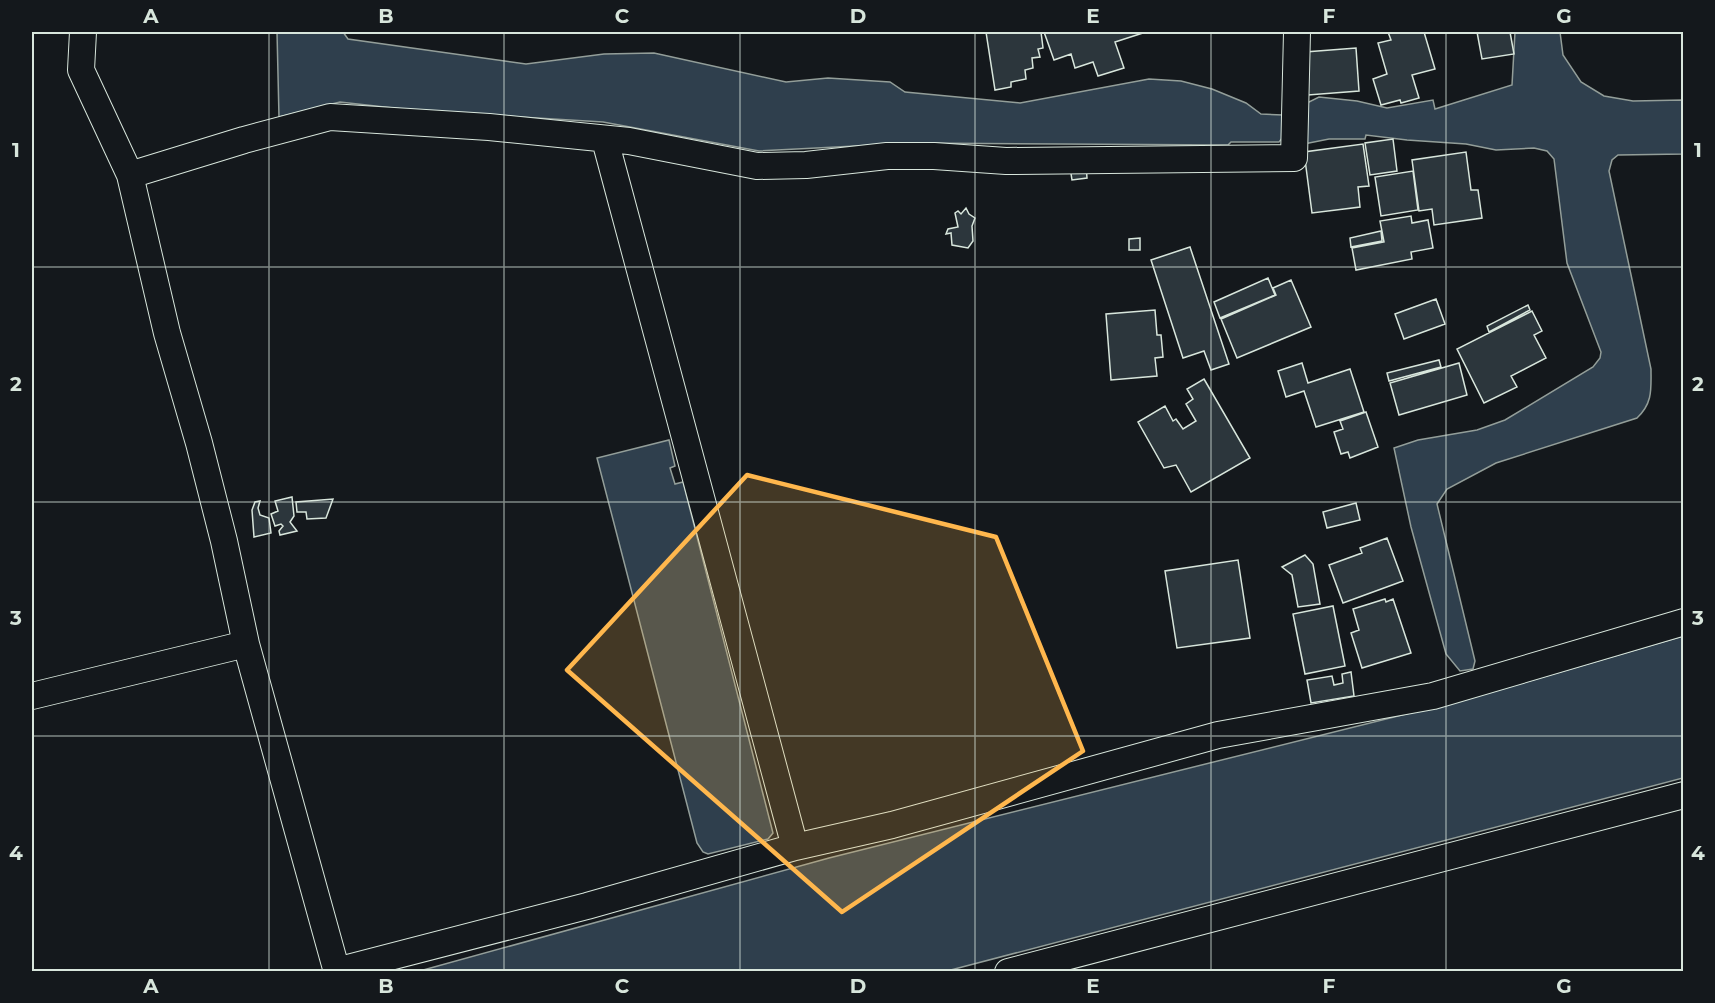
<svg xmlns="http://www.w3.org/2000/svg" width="1715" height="1003" font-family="Montserrat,sans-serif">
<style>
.water{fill:#2f3f4d;stroke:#939e99;stroke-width:1.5}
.building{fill:#2c363c;stroke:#d8e6dc;stroke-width:1.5}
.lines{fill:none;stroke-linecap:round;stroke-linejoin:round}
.street-casing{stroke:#d8e6dc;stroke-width:28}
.street{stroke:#14181c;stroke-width:26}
.marked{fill:#ffb74d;fill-opacity:0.2;stroke:#ffb74d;stroke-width:4.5;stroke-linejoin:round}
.grid{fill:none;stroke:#d8e6dc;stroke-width:1.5;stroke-opacity:0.55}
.neatline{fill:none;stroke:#d8e6dc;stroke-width:2}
.grid-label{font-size:20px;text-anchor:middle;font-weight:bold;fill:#d8e6dc}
</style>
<rect width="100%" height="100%" fill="#14181c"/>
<!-- water -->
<path class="water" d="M 277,32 L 343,32 L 348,39 L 526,64 L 604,54 L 654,53 L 786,82 L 828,78 L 890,82 L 905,92 L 1020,103 L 1149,79 L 1181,81 L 1212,89 L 1246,103 L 1261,114 L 1283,115 L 1319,97 L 1357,101 L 1387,108 L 1433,100 L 1435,109 L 1512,85 L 1515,32 L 1560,32 L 1563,55 L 1581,82 L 1604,96 L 1633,101 L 1683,100 L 1683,154 L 1618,155 L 1612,160 L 1609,171 L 1651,369 C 1651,389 1653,403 1637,418 L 1496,463 L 1447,489 L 1437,504 L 1475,661 L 1473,669 L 1460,671 L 1446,654 L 1411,527 L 1394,448 L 1418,440 L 1477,430 L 1505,420 L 1593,367 L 1600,358 L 1601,352 L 1567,263 L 1554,159 L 1547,151 L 1534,148 L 1496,150 L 1466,144 L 1407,140 L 1366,135 L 1365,139 L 1329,139 L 1304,144 L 1284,136 L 1279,142 L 1231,142 L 1228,145 L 915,143 L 759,151 L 603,122 L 420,111 L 340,102 L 279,117 Z
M 669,440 L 675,466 L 670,468 L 675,484 L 683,482 L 773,833 L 768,839 L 708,854 L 703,852 L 697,843 L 597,458 Z
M 1683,636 L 1683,778 L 947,971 L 416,972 L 829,858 L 1474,697 Z"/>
<!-- building -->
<path class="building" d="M 986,32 L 1041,32 L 1043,48 L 1038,49 L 1040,57 L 1032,58 L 1033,68 L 1025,70 L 1026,79 L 1011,82 L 1011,87 L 995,90 Z
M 1044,32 L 1146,32 L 1115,42 L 1124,68 L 1098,76 L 1093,62 L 1075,68 L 1071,54 L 1054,60 Z
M 1388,32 L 1424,32 L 1435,69 L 1412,75 L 1419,98 L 1401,103 L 1400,100 L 1381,105 L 1373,79 L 1387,74 L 1378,43 L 1391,40 Z
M 1477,32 L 1510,32 L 1514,54 L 1482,59 Z
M 1356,48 L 1359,91 L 1308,95 L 1305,52 Z
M 1393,139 L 1397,171 L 1370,175 L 1365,143 Z
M 1363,144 L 1369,186 L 1358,187 L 1360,207 L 1312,213 L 1304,152 Z
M 1466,152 L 1471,190 L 1478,190 L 1482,218 L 1434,225 L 1432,209 L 1419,211 L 1412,160 Z
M 1086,165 L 1087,178 L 1072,180 L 1070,167 Z
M 1413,171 L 1418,210 L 1381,216 L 1375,177 Z
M 966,208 L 969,214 L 975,218 L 972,226 L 973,241 L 968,248 L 952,245 L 951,233 L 946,234 L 948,229 L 958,227 L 955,213 L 958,211 L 961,214 Z
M 1411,216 L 1412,223 L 1428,220 L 1433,248 L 1411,252 L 1412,259 L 1356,270 L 1352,248 L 1384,242 L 1380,221 Z
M 1381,231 L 1382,241 L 1351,247 L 1350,238 Z
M 1140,238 L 1140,250 L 1129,250 L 1129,239 Z
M 1190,247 L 1229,364 L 1211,370 L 1204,351 L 1183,358 L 1151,260 Z
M 1268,278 L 1275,295 L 1220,318 L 1214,302 Z
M 1291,280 L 1311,327 L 1237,358 L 1221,319 L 1276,295 L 1273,288 Z
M 1436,299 L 1445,324 L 1404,339 L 1395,314 Z
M 1528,305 L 1530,310 L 1489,332 L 1487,326 Z
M 1155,310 L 1157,335 L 1161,335 L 1163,357 L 1155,358 L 1157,376 L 1111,380 L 1106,314 Z
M 1532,311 L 1542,331 L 1534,335 L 1546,358 L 1511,376 L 1517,387 L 1484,403 L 1457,349 Z
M 1439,360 L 1441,367 L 1389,381 L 1387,373 Z
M 1302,363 L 1308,383 L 1350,369 L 1364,412 L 1316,427 L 1304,391 L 1286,397 L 1278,371 Z
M 1459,363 L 1467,395 L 1399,415 L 1390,383 Z
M 1204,379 L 1250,458 L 1191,492 L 1176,465 L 1164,468 L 1138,422 L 1165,406 L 1173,421 L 1176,419 L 1183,429 L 1196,421 L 1186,404 L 1193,399 L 1187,389 Z
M 1366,412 L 1378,447 L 1350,458 L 1348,452 L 1341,454 L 1334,432 L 1343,429 L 1340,421 Z
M 292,497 L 294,516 L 290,522 L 297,531 L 280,535 L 279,531 L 283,526 L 281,524 L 275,526 L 271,514 L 278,511 L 275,501 Z
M 333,499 L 326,518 L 307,519 L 306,512 L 297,512 L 296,502 Z
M 260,501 L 258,508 L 260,515 L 269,518 L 271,533 L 254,537 L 252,510 L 255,502 Z
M 1356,503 L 1360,520 L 1327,528 L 1323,512 Z
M 1387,538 L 1403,581 L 1343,603 L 1329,565 L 1362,553 L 1360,548 Z
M 1305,555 L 1313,564 L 1320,604 L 1298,607 L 1292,575 L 1282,567 Z
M 1238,560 L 1250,638 L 1177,648 L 1165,571 Z
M 1385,599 L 1386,602 L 1393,599 L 1411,653 L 1362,668 L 1351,633 L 1359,630 L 1353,609 Z
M 1333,606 L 1345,666 L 1305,674 L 1293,614 Z
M 1351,672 L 1354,696 L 1311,703 L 1307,680 L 1332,676 L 1334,685 L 1343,683 L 1342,674 Z"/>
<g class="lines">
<!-- street casing -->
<g class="street-casing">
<path id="street" d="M 83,32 L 81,70 L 130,175 L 167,333 L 199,443 L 224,541 L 246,644 L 337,972
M 605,140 L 795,847
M 130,175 L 244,140 L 330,117 L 489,127 L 629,141 L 757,166 L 806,165 L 887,156 L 934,156 L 1006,161 L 1294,158 L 1297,32
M 32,696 L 246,644
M 336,971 L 587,906 L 795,847 L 892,825 L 1218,735 L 1433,696 L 1684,622
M 1008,972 L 1684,795"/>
</g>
<!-- street -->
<use href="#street" class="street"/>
</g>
<!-- marked area -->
<path class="marked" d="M 747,475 L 996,537 L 1083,751 L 842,912 L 567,670 Z"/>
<!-- grid -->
<path class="grid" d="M 269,32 L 269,972M 504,32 L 504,972M 740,32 L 740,972M 975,32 L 975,972M 1211,32 L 1211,972M 1446,32 L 1446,972M 32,267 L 1684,267M 32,502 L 1684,502M 32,736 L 1684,736"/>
<!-- border -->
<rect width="1715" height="1003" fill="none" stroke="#14181c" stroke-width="66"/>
<rect x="33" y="33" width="1649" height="937" class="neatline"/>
<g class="grid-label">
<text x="151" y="23">A</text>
<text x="386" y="23">B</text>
<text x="622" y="23">C</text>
<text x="858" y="23">D</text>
<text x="1093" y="23">E</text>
<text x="1329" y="23">F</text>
<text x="1564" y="23">G</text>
<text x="16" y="157">1</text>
<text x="1698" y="157">1</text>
<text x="16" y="391">2</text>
<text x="1698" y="391">2</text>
<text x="16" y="625">3</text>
<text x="1698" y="625">3</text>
<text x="16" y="860">4</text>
<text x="1698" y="860">4</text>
<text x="151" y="993">A</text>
<text x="386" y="993">B</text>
<text x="622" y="993">C</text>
<text x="858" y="993">D</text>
<text x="1093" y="993">E</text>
<text x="1329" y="993">F</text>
<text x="1564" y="993">G</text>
</g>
</svg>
